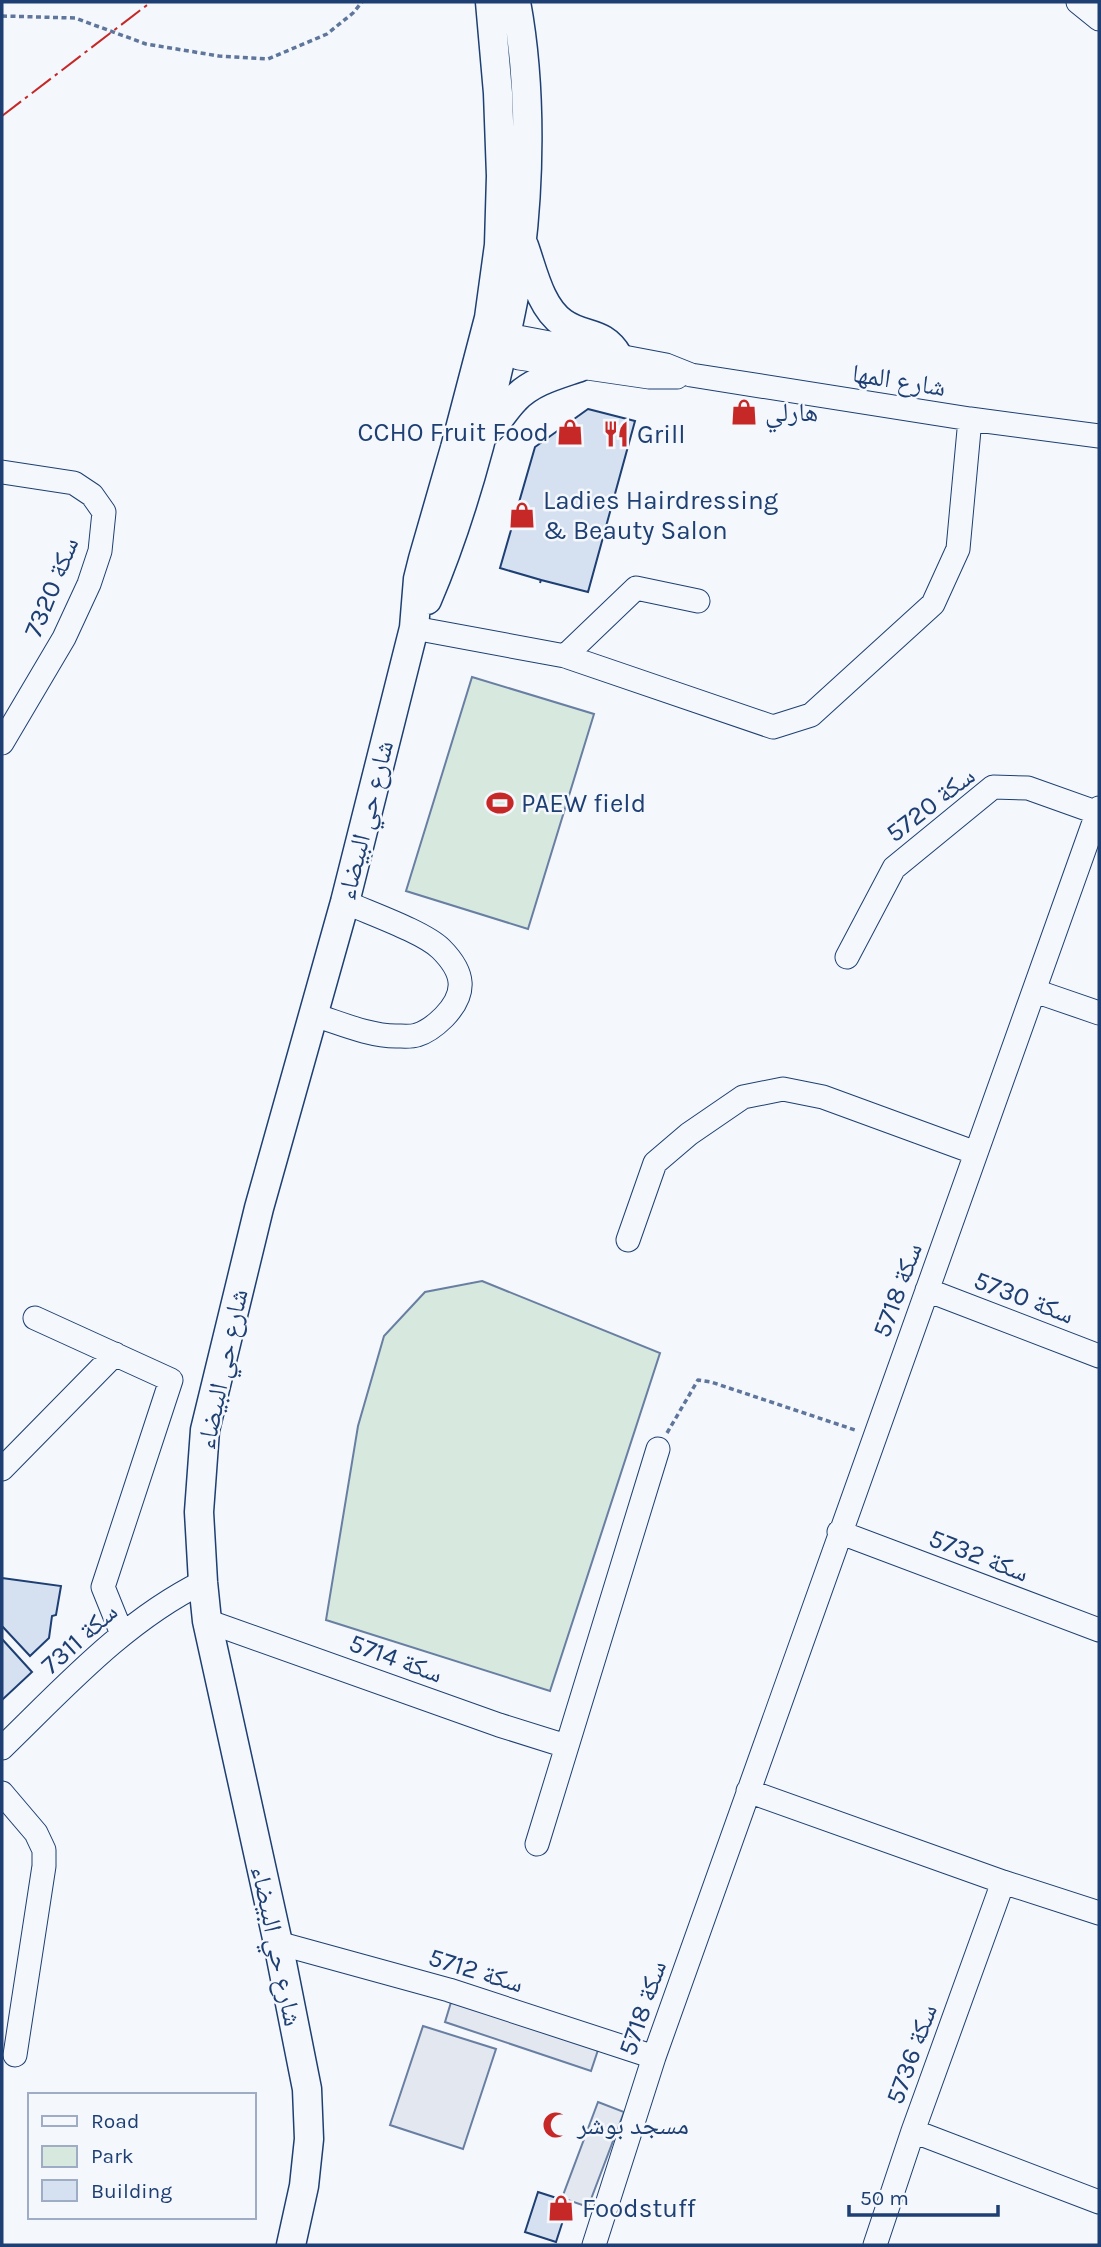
<svg xmlns="http://www.w3.org/2000/svg" width="1101" height="2247" font-family="Karla,'Noto Naskh Arabic',sans-serif">
<style>
.green{fill:#d7e8df;stroke:#687fa3;stroke-width:2}
.parking{fill:#e3e8f0;stroke:#687fa3;stroke-width:2}
.building{fill:#d5e0f0;stroke:#1d3f73;stroke-width:2}
.lines{fill:none;stroke-linecap:round;stroke-linejoin:round}
.minor-casing{stroke:#1d3f73;stroke-width:25}
.major-casing{stroke:#1d3f73;stroke-width:31}
.path{stroke:#5e769c;stroke-width:3.5;stroke-dasharray:5 3.5;stroke-linecap:butt}
.minor{stroke:#f4f7fb;stroke-width:23}
.major{stroke:#f4f7fb;stroke-width:28}
.power{stroke:#c62828;stroke-width:2;stroke-dasharray:24 5 3.5 5;stroke-linecap:butt}
.labels{text-anchor:middle;stroke-width:5;stroke-linejoin:round;paint-order:stroke}
.street-label{font-size:26px;fill:#1d3f73;stroke:#f4f7fb}
.poi-label{font-size:26px;fill:#1d3f73;stroke:#f4f7fb;text-anchor:start}
</style>
<rect width="100%" height="100%" fill="#f4f7fb"/>
<!-- green -->
<path class="green" d="M 472,677 L 594,714 L 528,929 L 406,891 Z
M 482,1281 L 660,1353 L 550,1691 L 326,1620 L 358,1426 L 384,1336 L 425,1292 Z"/>
<!-- parking -->
<path class="parking" d="M 452,1999 L 599,2047 L 591,2071 L 445,2022 Z
M 423,2026 L 496,2049 L 463,2149 L 390,2125 Z
M 598,2102 L 624,2112 L 588,2207 L 562,2198 Z"/>
<!-- building -->
<path class="building" d="M 588,409 L 635,421 L 588,592 L 541,580 L 540,583 L 541,580 L 500,568 L 535,447 Z
M 2,1578 L 61,1586 L 56,1615 L 52,1616 L 49,1638 L 30,1656 L 2,1626 Z
M 2,1639 L 32,1672 L 2,1700 Z
M 538,2192 L 569,2202 L 556,2242 L 525,2232 Z"/>
<g class="lines">
<!-- minor casing -->
<g class="minor-casing">
<path id="minor" d="M 1078,2 L 1099,19
M 494,338 L 502,350 L 519,358 L 649,377 L 677,377
M 490,345 L 505,339 L 518,337 L 666,365 L 691,375 L 970,419 L 1099,436
M 2,472 L 74,483 L 92,495 L 104,512 L 100,551 L 89,584 L 64,638 L 2,743
M 414,628 L 565,656 L 773,727 L 811,715 L 933,604 L 958,549 L 970,419
M 565,656 L 636,588 L 698,601
M 847,957 L 894,868 L 993,787 L 1028,788 L 1098,813
M 1035,991 L 1099,1013
M 314,1015 C 340,1023 369,1036 396,1036 C 402,1036 411,1037 417,1035 C 427,1032 437,1024 444,1017 C 467,993 465,973 441,949 C 424,932 369,913 345,902
M 628,1240 L 655,1163 L 689,1134 L 743,1097 L 783,1089 L 823,1097 L 976,1153
M 927,1290 L 1099,1356
M 35,1318 L 171,1380 L 103,1587 L 122,1634
M 2,1469 L 115,1354
M 839,1532 L 1099,1630
M 207,1621 L 499,1725 L 566,1746
M 2,1748 C 64,1688 124,1621 203,1582
M 748,1791 L 1003,1882 L 1099,1913
M 2,1793 L 36,1833 L 44,1850 L 44,1866 L 15,2055
M 537,1844 L 658,1449
M 278,1943 L 449,1990 L 654,2057
M 913,2131 L 1099,2202
M 594,2245 L 654,2057 L 1099,808
M 875,2245 L 913,2131 L 1003,1882"/>
</g>
<!-- major casing -->
<g class="major-casing">
<path id="major" d="M 524,246 C 533,271 540,307 563,323 C 584,338 603,330 618,356
M 485,433 C 498,423 504,410 515,399 C 532,381 557,375 580,367
M 427,600 C 457,530 478,456 495,382 C 503,347 512,313 517,278 C 530,191 532,88 516,2
M 291,2245 L 304,2186 L 309,2139 L 307,2089 L 278,1943 L 207,1621 L 203,1582 L 199,1512 L 205,1430 L 259,1208 L 345,902 L 414,628 L 418,579 L 423,559 L 455,448 L 489,318 L 499,245 L 501,176 L 498,93 L 490,2"/>
</g>
<!-- path -->
<path class="path" d="M 2,16 L 75,18 L 146,44 L 219,56 L 268,59 L 327,34 L 353,13 L 362,2
M 667,1433 L 698,1380 L 711,1382 L 855,1430"/>
<!-- minor -->
<use href="#minor" class="minor"/>
<!-- major -->
<use href="#major" class="major"/>
<!-- power -->
<path class="power" d="M 2,116 L 151,2"/>
</g>
<!-- icons -->
<defs>
<g id="shop-bare" transform="scale(2.1)"><path d="M-5-2.5h2.3a2.7 3.5 0 0 1 5.4 0H5L5.5 6h-11ZM-1.5-2.5h3a1.5 2.3 0 0 0-3 0Z" fill="#c62828" stroke="#f4f7fb" stroke-width="2.5" paint-order="stroke"/></g>
<g id="restaurant-bare" transform="scale(2.1)"><path d="M-5-6h1v4h1v-4h1v4h1v-4h1v5L-1.5 .5V6h-2V.5L-5-1ZM5-6V6H3V1.5H1.5Q1.5-4 5-6Z" fill="#c62828" stroke="#f4f7fb" stroke-width="2.5" paint-order="stroke"/></g>
<g id="stadium-bare" transform="scale(2.1)"><path d="M0-5a6.5 5 0 1 0 0 10a6.5 5 0 1 0 0-10ZM-3.5-1.8h7v3.6h-7Z" fill="#c62828" stroke="#f4f7fb" stroke-width="2.5" paint-order="stroke"/></g>
<g id="mosque-bare" transform="scale(2.1)"><path d="M3.5-4.9A6 6 0 1 0 3.5 4.9A5 5 0 1 1 3.5-4.9Z" fill="#c62828" stroke="#f4f7fb" stroke-width="2.5" paint-order="stroke"/></g>
</defs>
<g fill-rule="evenodd">
<use href="#shop-bare" x="744" y="412"/>
<use href="#shop-bare" x="570" y="432"/>
<use href="#restaurant-bare" x="616" y="434"/>
<use href="#shop-bare" x="522" y="515"/>
<use href="#stadium-bare" x="500" y="803"/>
<use href="#mosque-bare" x="556" y="2125"/>
<use href="#shop-bare" x="561" y="2208"/>
</g>
<g class="labels">
<!-- street labels -->
<g class="street-label">
<text transform="translate(899 380) rotate(9)" y="9">شارع المها</text>
<text transform="translate(51 587) rotate(-68)" y="9">سكة 7320</text>
<text transform="translate(930 804) rotate(-38)" y="9">سكة 5720</text>
<text transform="translate(365 820) rotate(-76)" y="9">شارع حي البيضاء</text>
<text transform="translate(897 1290) rotate(-70)" y="9">سكة 5718</text>
<text transform="translate(1024 1297) rotate(21)" y="9">سكة 5730</text>
<text transform="translate(222 1369) rotate(-78)" y="9">شارع حي البيضاء</text>
<text transform="translate(979 1555) rotate(21)" y="9">سكة 5732</text>
<text transform="translate(79 1638) rotate(-42)" y="9">سكة 7311</text>
<text transform="translate(396 1658) rotate(20)" y="9">سكة 5714</text>
<text transform="translate(277 1946) rotate(78)" y="9">شارع حي البيضاء</text>
<text transform="translate(476 1970) rotate(17)" y="9">سكة 5712</text>
<text transform="translate(642 2008) rotate(-71)" y="9">سكة 5718</text>
<text transform="translate(911 2054) rotate(-70)" y="9">سكة 5736</text>
</g>
<!-- poi labels -->
<g class="poi-label">
<text x="765" y="421">هارلي</text>
<text x="549" y="441" text-anchor="end">CCHO Fruit Food</text>
<text x="637" y="443">Grill</text>
<text x="543" y="509">Ladies Hairdressing<tspan x="543" dy="30">&amp; Beauty Salon</tspan></text>
<text x="521" y="812">PAEW field</text>
<text x="577" y="2134">مسجد بوشر</text>
<text x="582" y="2217">Foodstuff</text>
</g>
</g>
<!-- border -->
<rect width="1101" height="2247" fill="none" stroke="#1d3f73" stroke-width="7"/>
<!-- legend -->
<rect x="28" y="2093" width="228" height="126" fill="#f4f7fb" stroke="#9eadc5" stroke-width="2"/>
<rect x="42" y="2116" width="35" height="10" fill="#f4f7fb" stroke="#9eadc5" stroke-width="2"/>
<text x="91" y="2128" font-size="21" fill="#1d3f73">Road</text>
<rect x="42" y="2146" width="35" height="21" fill="#d7e8df" stroke="#9eadc5" stroke-width="2"/>
<text x="91" y="2163" font-size="21" fill="#1d3f73">Park</text>
<rect x="42" y="2180" width="35" height="21" fill="#d5e0f0" stroke="#9eadc5" stroke-width="2"/>
<text x="91" y="2198" font-size="21" fill="#1d3f73">Building</text>
<!-- scale -->
<path d="M849 2205v10h149v-10" fill="none" stroke="#1d3f73" stroke-width="3.5"/>
<text x="860" y="2205" font-size="21" fill="#1d3f73" stroke="#f4f7fb" stroke-width="5" paint-order="stroke">50 m</text>
</svg>
